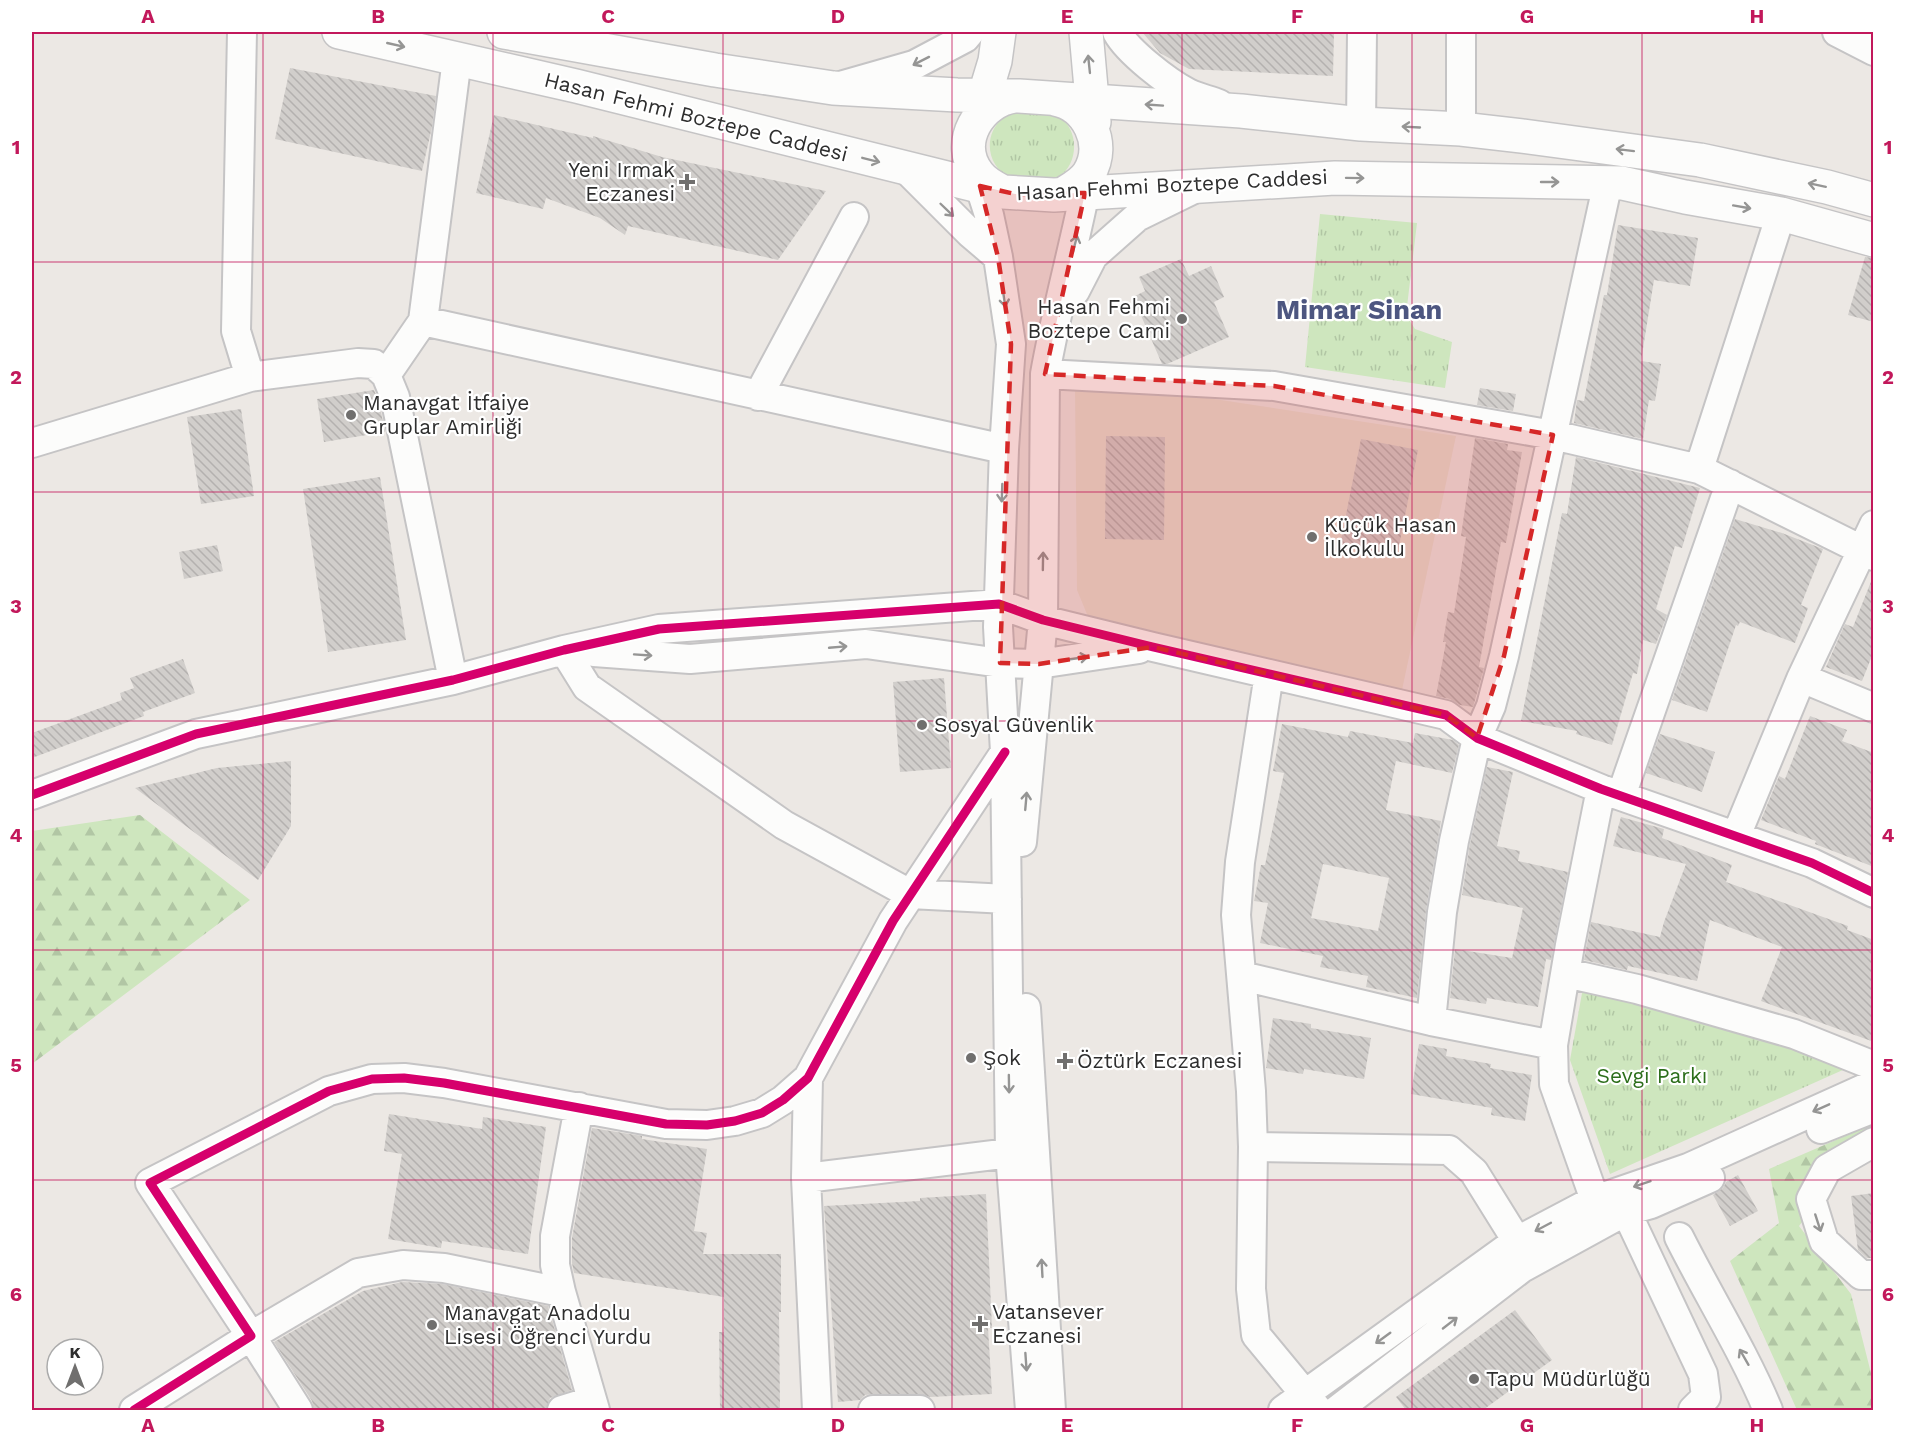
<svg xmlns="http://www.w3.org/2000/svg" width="1905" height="1442" font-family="'Work Sans',sans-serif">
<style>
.education{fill:#e6e0d3}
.grass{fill:url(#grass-tufts)}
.forest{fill:url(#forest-firs)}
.building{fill:url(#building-back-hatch);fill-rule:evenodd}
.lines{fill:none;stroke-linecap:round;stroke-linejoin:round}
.street-casing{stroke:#c5c4c5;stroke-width:32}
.secondary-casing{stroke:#c5c4c5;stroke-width:36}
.street{stroke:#fcfcfb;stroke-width:28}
.secondary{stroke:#fcfcfb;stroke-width:33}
.cycleway-casing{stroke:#fff;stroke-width:13}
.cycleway{stroke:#d6006c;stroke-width:9}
.oneway{stroke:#959594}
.marked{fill:#d62828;fill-opacity:0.2;stroke:#d62828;stroke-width:4.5;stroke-dasharray:12 8;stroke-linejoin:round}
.grid{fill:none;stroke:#c2185b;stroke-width:1.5;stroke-opacity:0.55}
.poi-dot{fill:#706f6e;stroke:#fff;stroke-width:2}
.labels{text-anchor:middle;stroke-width:4.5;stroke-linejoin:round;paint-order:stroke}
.street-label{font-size:21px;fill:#2e2e2e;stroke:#fff}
.poi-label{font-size:21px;fill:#2e2e2e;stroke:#fff;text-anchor:start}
.park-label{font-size:21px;fill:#2c6e1b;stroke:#fff}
.district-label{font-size:27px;font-weight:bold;fill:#4d5680;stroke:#fff}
.neatline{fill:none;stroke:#c2185b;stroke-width:2}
.grid-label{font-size:20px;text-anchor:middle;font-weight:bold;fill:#c2185b}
</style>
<defs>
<pattern id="grass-tufts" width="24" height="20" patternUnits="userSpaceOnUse" patternTransform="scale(1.5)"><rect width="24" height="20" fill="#cee6be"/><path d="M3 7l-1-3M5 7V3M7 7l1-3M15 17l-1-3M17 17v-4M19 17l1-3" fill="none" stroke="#b1c6a4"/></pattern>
<pattern id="forest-firs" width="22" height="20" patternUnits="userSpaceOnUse" patternTransform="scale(1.5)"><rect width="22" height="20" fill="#cee6be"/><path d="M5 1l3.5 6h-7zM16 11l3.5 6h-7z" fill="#b1c6a4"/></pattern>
<pattern id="building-back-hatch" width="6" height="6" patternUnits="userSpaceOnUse" patternTransform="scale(1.5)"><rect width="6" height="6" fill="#d1cecb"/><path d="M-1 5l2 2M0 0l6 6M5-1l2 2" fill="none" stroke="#b4b1af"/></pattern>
</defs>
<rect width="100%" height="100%" fill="#ece8e4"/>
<!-- education -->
<path class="education" d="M 1075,388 L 1201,397 L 1456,436 L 1402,690 L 1089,619 L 1077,590 Z"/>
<!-- grass -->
<path class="grass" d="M 1024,109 C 1034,111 1051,111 1060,117 C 1079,131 1079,163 1059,177 C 1055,180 1048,180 1042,181 C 1036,182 1029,185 1024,184 C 1020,184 1014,180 1011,178 C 987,168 982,135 1003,118 C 1009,113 1016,111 1024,109 Z
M 1320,214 L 1417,223 L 1406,315 L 1415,329 L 1452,342 L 1445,388 L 1305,367 Z
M 1584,982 L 1854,1065 L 1610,1174 L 1570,1060 Z"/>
<!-- forest -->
<path class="forest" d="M 140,815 L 250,900 L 32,1064 L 32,831 Z
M 1873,1124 L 1873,1130 L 1799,1226 L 1851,1294 L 1873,1381 L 1873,1410 L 1797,1410 L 1730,1261 L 1779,1223 L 1769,1169 Z"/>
<!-- building -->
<path class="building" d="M 1142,32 L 1334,32 L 1333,76 L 1189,69 L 1160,53 Z
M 290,68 L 436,96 L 432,127 L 422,171 L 275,139 Z
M 494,115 L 593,138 L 593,136 L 662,157 L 826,191 L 778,260 L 628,226 L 625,235 L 600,218 L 546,198 L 543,209 L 476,193 Z
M 1618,225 L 1698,238 L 1690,286 L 1654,280 L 1641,361 L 1661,364 L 1655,401 L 1649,400 L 1643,439 L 1574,423 L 1577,400 L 1584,401 L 1604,295 L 1607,295 Z
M 1865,257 L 1874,258 L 1874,322 L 1848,315 Z
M 1181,259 L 1189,276 L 1211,266 L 1224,297 L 1214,302 L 1229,337 L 1167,364 L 1162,364 L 1133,297 L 1145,291 L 1139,277 Z
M 1480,388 L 1516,394 L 1513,411 L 1477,405 Z
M 374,390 L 379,402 L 385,432 L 324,442 L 317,399 Z
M 241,409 L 254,496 L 201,504 L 187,417 Z
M 1106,436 L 1165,437 L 1164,540 L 1105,539 Z
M 1475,438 L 1508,444 L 1507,450 L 1522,452 L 1506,543 L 1501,542 L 1479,667 L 1484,668 L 1473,707 L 1460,705 L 1450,699 L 1436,696 L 1446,642 L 1443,642 L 1448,612 L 1454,613 L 1466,537 L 1461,536 Z
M 1361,439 L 1418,450 L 1397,556 L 1340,545 Z
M 1576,457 L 1700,488 L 1682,548 L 1675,546 L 1656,609 L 1667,615 L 1656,644 L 1643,640 L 1637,674 L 1633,673 L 1612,745 L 1576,734 L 1577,731 L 1521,721 L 1562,513 L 1567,514 Z
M 380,477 L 406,640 L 328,652 L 303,489 Z
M 1735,519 L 1782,533 L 1823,549 L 1801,605 L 1808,608 L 1795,643 L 1740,622 L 1738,626 L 1736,625 L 1707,712 L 1672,700 Z
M 217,545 L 223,571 L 184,579 L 179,552 Z
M 1872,579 L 1874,651 L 1862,681 L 1826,667 L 1845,624 L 1853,627 Z
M 183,659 L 195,693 L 143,712 L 144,716 L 32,758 L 32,733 L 122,700 L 120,693 L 134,688 L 130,678 Z
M 944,678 L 951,768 L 900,772 L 893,682 Z
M 1810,716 L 1847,730 L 1842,741 L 1874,753 L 1874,867 L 1815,844 L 1816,841 L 1761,820 L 1779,776 L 1785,779 Z
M 1282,724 L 1348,737 L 1350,731 L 1413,743 L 1415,733 L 1453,740 L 1459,745 L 1452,773 L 1396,761 L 1386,810 L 1441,821 L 1426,910 L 1417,998 L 1366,987 L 1368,976 L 1320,967 L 1323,956 L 1260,943 L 1268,903 L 1254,901 L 1261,865 L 1265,865 L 1284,773 L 1273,771 ZM 1323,864 L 1389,878 L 1378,931 L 1311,918 Z
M 1660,734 L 1715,752 L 1702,792 L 1646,773 Z
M 291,761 L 291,826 L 258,880 L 135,788 L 217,768 Z
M 1487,767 L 1513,772 L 1497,846 L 1520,851 L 1518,861 L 1568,872 L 1551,960 L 1546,959 L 1538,1007 L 1487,998 L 1486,1004 L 1450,998 L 1455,949 L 1512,958 L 1523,908 L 1462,895 L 1470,844 Z
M 1621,817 L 1664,829 L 1662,838 L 1732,865 L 1726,882 L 1848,926 L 1847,930 L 1874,940 L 1874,1042 L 1761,1001 L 1782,947 L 1710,920 L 1697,981 L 1628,966 L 1627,970 L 1584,960 L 1591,922 L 1660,937 L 1664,922 L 1686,864 L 1613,846 Z
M 1273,1018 L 1311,1024 L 1311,1028 L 1371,1038 L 1364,1079 L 1304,1069 L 1303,1074 L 1266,1068 Z
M 1419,1044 L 1447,1049 L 1446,1056 L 1491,1064 L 1490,1068 L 1532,1075 L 1525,1121 L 1491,1115 L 1492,1108 L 1411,1094 Z
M 389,1114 L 482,1129 L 483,1117 L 546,1127 L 528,1254 L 442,1241 L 441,1248 L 388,1239 L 402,1154 L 384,1151 Z
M 592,1128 L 642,1136 L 642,1139 L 707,1149 L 694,1231 L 707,1233 L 703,1254 L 781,1254 L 781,1312 L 779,1312 L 780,1409 L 720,1409 L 719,1332 L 724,1332 L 724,1297 L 574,1273 L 572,1263 L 572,1238 Z
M 1738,1175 L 1758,1211 L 1730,1226 L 1713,1195 L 1723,1188 L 1726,1182 Z
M 1874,1193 L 1874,1258 L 1867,1258 L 1858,1250 L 1851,1196 Z
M 986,1194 L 992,1328 L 988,1328 L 992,1394 L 930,1397 L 920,1394 L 873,1394 L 865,1395 L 860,1400 L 838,1402 L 824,1206 L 920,1201 L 920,1198 Z
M 402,1282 L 442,1284 L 548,1306 L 572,1390 L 550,1398 L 546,1410 L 314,1410 L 312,1401 L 274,1342 L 363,1291 Z
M 1515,1310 L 1552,1360 L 1483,1410 L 1406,1410 L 1396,1397 Z"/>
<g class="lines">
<!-- street casing -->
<g class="street-casing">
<path id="street" d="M 242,32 L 236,331 L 250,377
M 1117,32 C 1128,52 1167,82 1188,93 C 1198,98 1209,100 1219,104
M 1461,32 L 1461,129
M 1837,32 L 1874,51
M 844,85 L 914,65 L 965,38 L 970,32
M 1361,124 L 1362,32
M 974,168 L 989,215 L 998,257 L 1011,344 L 1004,449 L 998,627 L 1005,752 L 1010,1153 L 1030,1410
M 906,169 L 970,233 L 998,257
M 1781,214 L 1699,469 L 1874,556
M 1075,291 L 1093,256 L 1137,217 L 1196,188
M 423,321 L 1004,449
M 1045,374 L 1274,386 L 1553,435 L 1699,469
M 386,375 L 423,321 L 457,59
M 758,396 L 854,217
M 32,443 L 250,377 L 358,363 L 374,364 L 386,375 L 395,397 L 453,680
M 564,650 L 587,687 L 784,825 L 910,894 L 1007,899
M 594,652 L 690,659 L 866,644 L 1000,663 L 1039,664 L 1139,649
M 1269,674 L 1240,862 L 1236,915 L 1251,1091 L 1253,1147 L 1251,1289 L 1256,1335 L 1318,1410
M 1802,678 L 1874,708
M 32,795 L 196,734 L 453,680 L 564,650 L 659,629 L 999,604 L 1043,620 L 1153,647 L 1446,715 L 1477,738 L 1601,789 L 1812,863 L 1874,893
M 1621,796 L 1730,484
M 1736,836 L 1801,679 L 1874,525
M 1022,842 L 1043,620 L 1045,374 C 1057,306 1076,240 1089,172
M 1566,973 L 1637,989 L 1794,1034 L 1874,1066
M 1242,976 L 1431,1021 L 1553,1045
M 1026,1008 L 1051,1410
M 1431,1021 L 1442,912 L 1454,841 L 1477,738 L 1491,706 L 1504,656 L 1608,182
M 808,1078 L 806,1178 L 817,1410
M 579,1107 L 555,1236 L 555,1265 L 561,1292 L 595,1410
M 1821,1129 L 1874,1108
M 1874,1142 L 1827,1169 L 1811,1199 L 1824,1241 L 1861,1275 L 1874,1275
M 1253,1147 L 1449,1150 L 1474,1172 L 1517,1241
M 806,1178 L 1010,1153
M 1595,1200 L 1554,1084 L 1553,1045 L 1570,945 L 1601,789
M 1626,1211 L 1703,1374 L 1706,1397 L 1693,1410
M 1679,1237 C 1708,1295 1743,1350 1768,1410
M 134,1410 L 251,1336 L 150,1183 L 329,1091 L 372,1079 L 404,1078 L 444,1083 L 666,1124 L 707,1125 L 735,1121 L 762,1113 L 783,1100 L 808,1078 L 893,921 L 1005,752
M 298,1410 L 251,1336 L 358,1273 L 403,1265 L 444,1268 L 561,1292
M 562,1410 L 591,1401
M 873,1410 L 920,1410
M 1283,1410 L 1517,1241 L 1595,1200 L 1688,1168 L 1863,1089 L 1874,1083
M 1337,1410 L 1522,1268 L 1626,1211 L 1651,1204 L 1710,1178"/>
</g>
<!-- secondary casing -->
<g class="secondary-casing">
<path id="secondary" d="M 339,32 L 576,86 L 1003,192 L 1054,195 L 1335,178 L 1622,183 L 1685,197 L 1781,214 L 1874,240
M 504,32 L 715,70 L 833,88 L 957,95 L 1019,96 L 1241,111 L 1361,124 L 1461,129 L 1522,136 L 1700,160 L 1827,187 L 1874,200
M 1086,32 L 1094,122
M 1055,99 C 1087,105 1107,143 1089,173 C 1083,183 1073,188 1063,194
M 979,114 L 995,61 L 999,32
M 1001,191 C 993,187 984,182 978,174 C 954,143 979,101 1015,96"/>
</g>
<!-- street -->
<use href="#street" class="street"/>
<!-- secondary -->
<use href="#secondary" class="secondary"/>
<!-- cycleway casing -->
<g class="cycleway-casing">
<path id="cycleway" d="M 32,795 L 196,734 L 453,680 L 564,650 L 659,629 L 999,604 L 1043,620 L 1153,647 L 1446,715 L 1477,738 L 1601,789 L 1812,863 L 1874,893
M 134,1410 L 251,1336 L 150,1183 L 329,1091 L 372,1079 L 404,1078 L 444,1083 L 666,1124 L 707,1125 L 735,1121 L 762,1113 L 783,1100 L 808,1078 L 893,921 L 1005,752"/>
</g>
<!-- cycleway -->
<use href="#cycleway" class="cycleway"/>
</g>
<!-- one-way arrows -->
<defs><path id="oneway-shaft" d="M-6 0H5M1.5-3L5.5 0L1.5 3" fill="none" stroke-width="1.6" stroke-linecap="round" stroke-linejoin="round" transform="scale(1.5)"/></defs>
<g class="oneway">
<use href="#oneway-shaft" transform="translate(396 45) rotate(13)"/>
<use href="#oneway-shaft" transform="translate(921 61) rotate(153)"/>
<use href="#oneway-shaft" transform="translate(1089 64) rotate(-96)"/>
<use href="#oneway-shaft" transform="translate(1154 105) rotate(-176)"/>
<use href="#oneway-shaft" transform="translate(1411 127) rotate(-177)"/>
<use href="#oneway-shaft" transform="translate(1625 150) rotate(-173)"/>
<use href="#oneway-shaft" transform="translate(871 160) rotate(14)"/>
<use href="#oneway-shaft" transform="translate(1355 178) rotate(1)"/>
<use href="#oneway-shaft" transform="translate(1550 182)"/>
<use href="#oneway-shaft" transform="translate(1817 185) rotate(-168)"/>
<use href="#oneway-shaft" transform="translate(1742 207) rotate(10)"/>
<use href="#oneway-shaft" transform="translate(947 210) rotate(44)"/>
<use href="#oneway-shaft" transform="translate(1075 244) rotate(-76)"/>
<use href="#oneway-shaft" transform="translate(1004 298) rotate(82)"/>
<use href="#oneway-shaft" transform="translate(1002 493) rotate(92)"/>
<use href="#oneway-shaft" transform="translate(1043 561) rotate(-89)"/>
<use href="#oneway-shaft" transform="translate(838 647) rotate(-5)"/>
<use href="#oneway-shaft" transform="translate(643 655) rotate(4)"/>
<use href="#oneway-shaft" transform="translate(1079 658) rotate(-8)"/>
<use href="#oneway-shaft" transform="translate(1026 801) rotate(-85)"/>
<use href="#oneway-shaft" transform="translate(1009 1084) rotate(89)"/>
<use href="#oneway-shaft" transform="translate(1821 1108) rotate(156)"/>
<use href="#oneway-shaft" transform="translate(1642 1184) rotate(161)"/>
<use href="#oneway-shaft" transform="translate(1818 1223) rotate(72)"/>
<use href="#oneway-shaft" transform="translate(1543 1227) rotate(152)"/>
<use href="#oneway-shaft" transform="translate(1042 1268) rotate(-93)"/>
<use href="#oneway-shaft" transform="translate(1450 1323) rotate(-38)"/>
<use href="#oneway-shaft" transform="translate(1383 1338) rotate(144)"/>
<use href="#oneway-shaft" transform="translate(1744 1357) rotate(-120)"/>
<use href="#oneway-shaft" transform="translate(1026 1362) rotate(86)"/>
</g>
<!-- marked area -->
<path class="marked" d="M 980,186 L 1015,194 L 1085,193 L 1045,374 L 1274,386 L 1553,435 L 1504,656 L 1477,738 L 1446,715 L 1153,647 L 1039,664 L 1000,663 L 1011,344 L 998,257 Z"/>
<!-- grid -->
<path class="grid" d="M 263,32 L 263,1410M 493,32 L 493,1410M 723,32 L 723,1410M 952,32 L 952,1410M 1182,32 L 1182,1410M 1412,32 L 1412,1410M 1642,32 L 1642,1410M 32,262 L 1874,262M 32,492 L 1874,492M 32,721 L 1874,721M 32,950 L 1874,950M 32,1180 L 1874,1180"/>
<!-- markers -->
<g class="poi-dot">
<path d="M684 173h6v6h6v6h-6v6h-6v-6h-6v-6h6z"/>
<circle cx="1182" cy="319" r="6"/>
<circle cx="351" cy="415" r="6"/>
<circle cx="1312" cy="537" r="6"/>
<circle cx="922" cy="725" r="6"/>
<circle cx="971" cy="1058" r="6"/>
<path d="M1062 1052h6v6h6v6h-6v6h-6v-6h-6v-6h6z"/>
<path d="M977 1315h6v6h6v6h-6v6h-6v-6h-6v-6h6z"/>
<circle cx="432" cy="1325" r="6"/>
<circle cx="1474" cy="1379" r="6"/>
</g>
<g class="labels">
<!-- street labels -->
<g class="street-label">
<text transform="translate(696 117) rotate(14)" y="7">Hasan Fehmi Boztepe Caddesi</text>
<text transform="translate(1172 185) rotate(-3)" y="7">Hasan Fehmi Boztepe Caddesi</text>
</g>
<!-- poi labels -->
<g class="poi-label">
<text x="675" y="177" text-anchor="end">Yeni Irmak<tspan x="675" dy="24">Eczanesi</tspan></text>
<text x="1170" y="314" text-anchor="end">Hasan Fehmi<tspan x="1170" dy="24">Boztepe Cami</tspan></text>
<text x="363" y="410">Manavgat İtfaiye<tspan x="363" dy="24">Gruplar Amirliği</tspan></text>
<text x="1324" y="532">Küçük Hasan<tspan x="1324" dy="24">İlkokulu</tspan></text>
<text x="934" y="732">Sosyal Güvenlik</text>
<text x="983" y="1065">Şok</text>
<text x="1077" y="1068">Öztürk Eczanesi</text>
<text x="992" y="1319">Vatansever<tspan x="992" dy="24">Eczanesi</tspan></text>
<text x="444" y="1320">Manavgat Anadolu<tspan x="444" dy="24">Lisesi Öğrenci Yurdu</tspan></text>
<text x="1486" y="1386">Tapu Müdürlüğü</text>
</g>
<!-- park labels -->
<g class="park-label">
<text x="1652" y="1083">Sevgi Parkı</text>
</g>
<!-- district labels -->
<g class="district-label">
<text x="1359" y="319">Mimar Sinan</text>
</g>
</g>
<!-- border -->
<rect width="1905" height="1442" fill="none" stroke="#ffffff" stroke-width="66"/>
<!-- north arrow -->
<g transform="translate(75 1367)"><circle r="28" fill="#ffffff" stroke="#ababab" stroke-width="1.5"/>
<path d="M0-4.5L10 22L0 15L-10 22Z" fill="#706f6e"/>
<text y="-9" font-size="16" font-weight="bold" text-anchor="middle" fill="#2e2e2e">K</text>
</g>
<rect x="33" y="33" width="1839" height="1376" class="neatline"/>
<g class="grid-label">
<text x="148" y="23">A</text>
<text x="378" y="23">B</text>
<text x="608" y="23">C</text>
<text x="838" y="23">D</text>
<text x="1067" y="23">E</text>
<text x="1297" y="23">F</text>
<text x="1527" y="23">G</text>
<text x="1757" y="23">H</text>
<text x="16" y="154">1</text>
<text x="1888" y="154">1</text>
<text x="16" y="384">2</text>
<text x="1888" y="384">2</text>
<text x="16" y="613">3</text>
<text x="1888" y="613">3</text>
<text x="16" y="842">4</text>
<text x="1888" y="842">4</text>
<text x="16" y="1072">5</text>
<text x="1888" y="1072">5</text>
<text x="16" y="1301">6</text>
<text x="1888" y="1301">6</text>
<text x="148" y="1432">A</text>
<text x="378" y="1432">B</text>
<text x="608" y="1432">C</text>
<text x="838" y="1432">D</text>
<text x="1067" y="1432">E</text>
<text x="1297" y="1432">F</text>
<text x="1527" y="1432">G</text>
<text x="1757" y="1432">H</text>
</g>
</svg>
